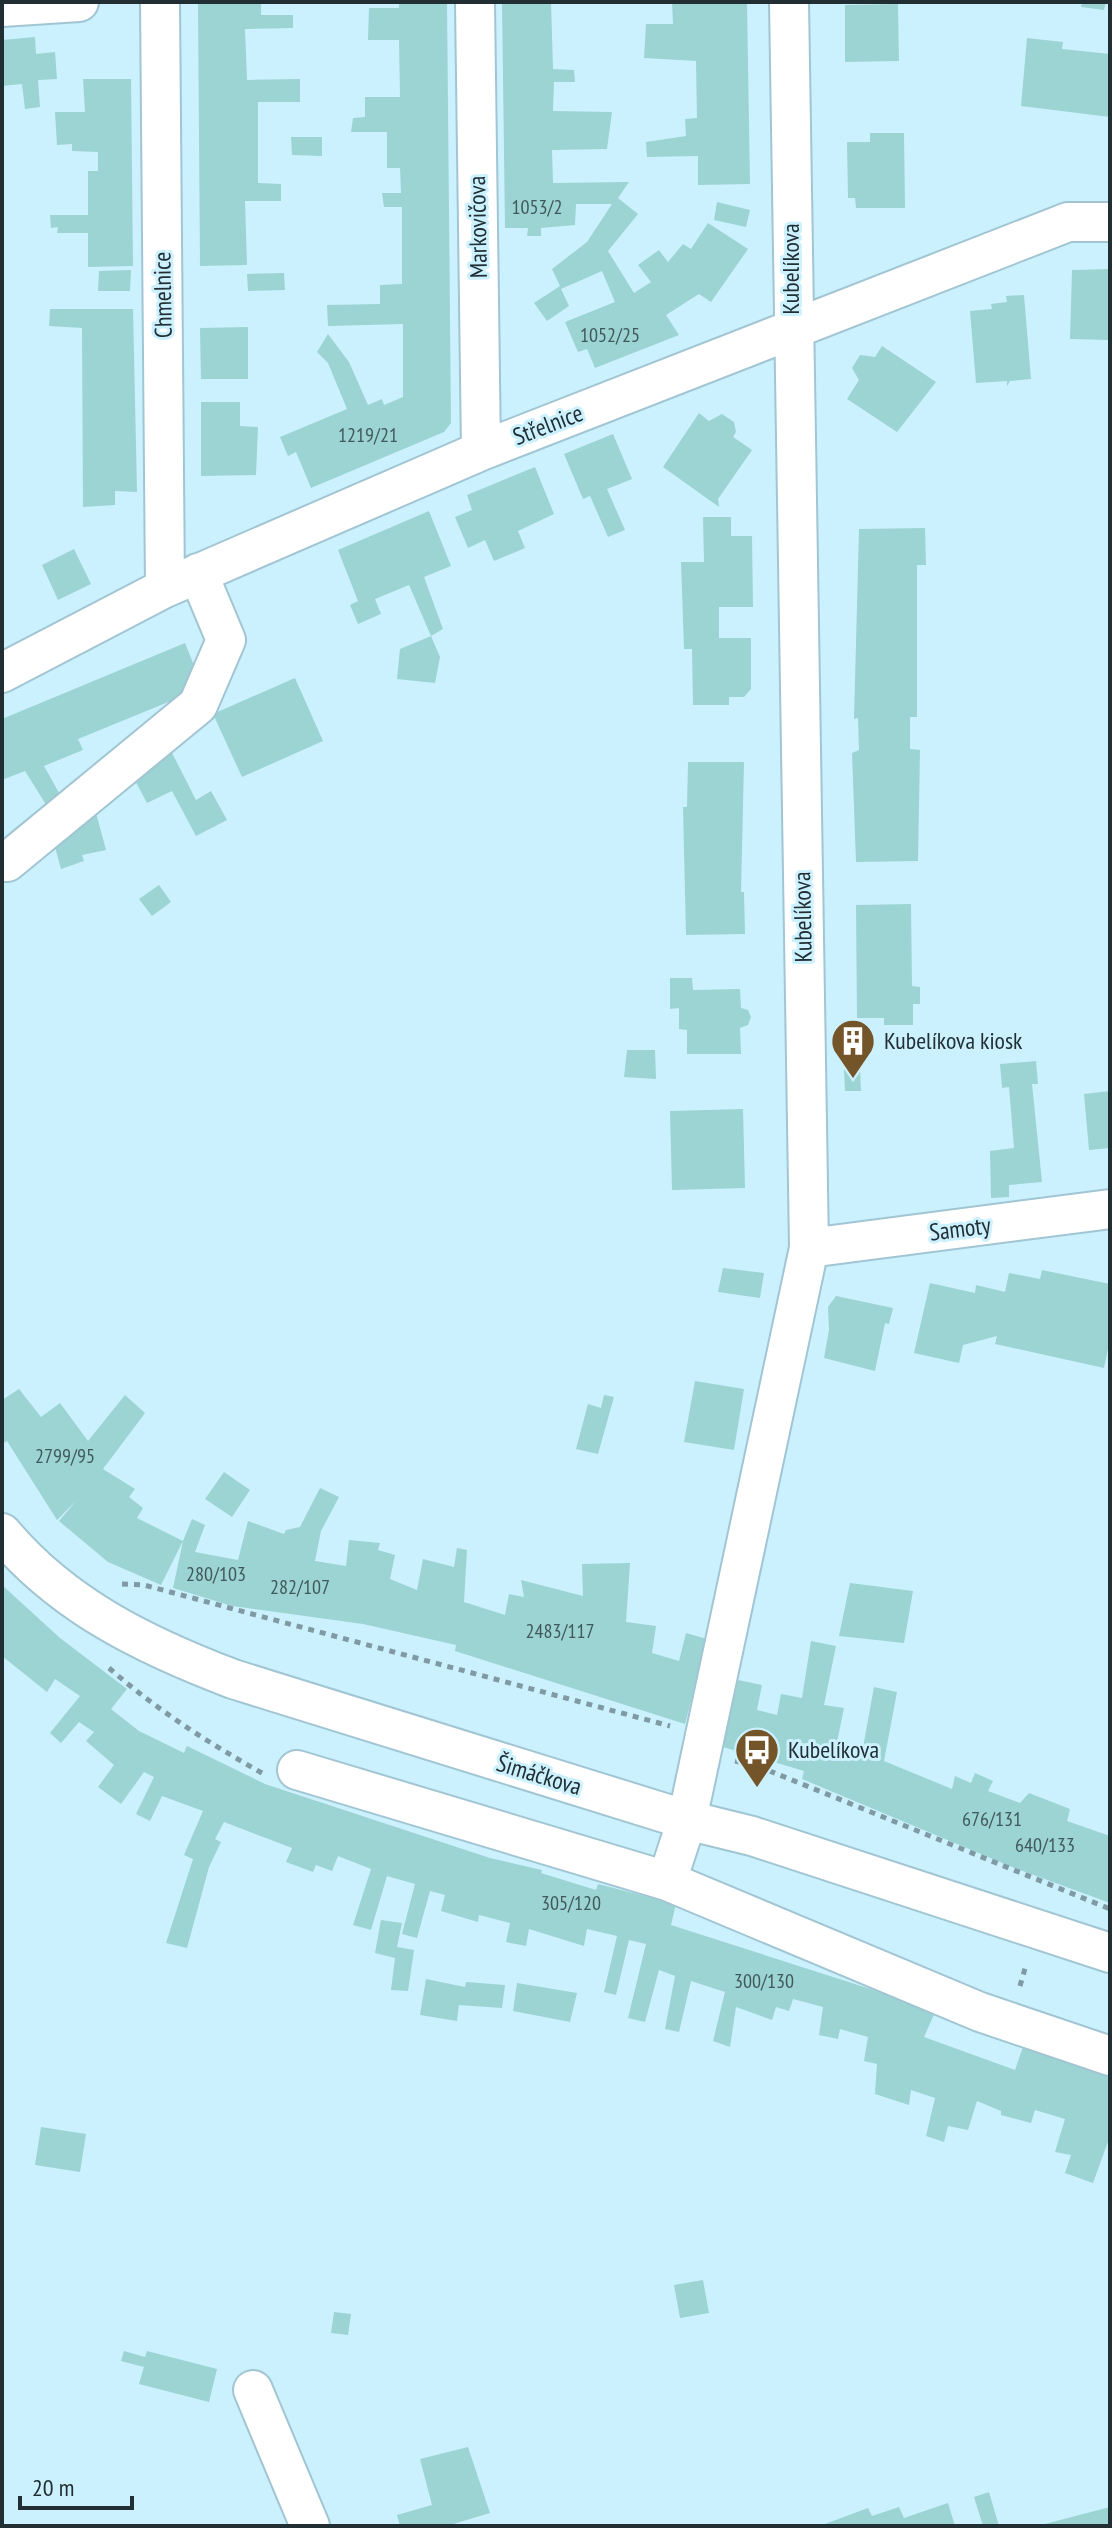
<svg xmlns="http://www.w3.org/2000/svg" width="1112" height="2528" font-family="'PT Sans Narrow',sans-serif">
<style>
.building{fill:#9bd4d2}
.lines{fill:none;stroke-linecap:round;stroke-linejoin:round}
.minor-casing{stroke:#a1c5d2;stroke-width:42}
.path{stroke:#7f9aa3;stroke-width:5;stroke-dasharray:6 6;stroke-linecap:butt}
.minor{stroke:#fff;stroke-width:38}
.labels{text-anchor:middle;stroke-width:6;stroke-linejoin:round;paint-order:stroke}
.number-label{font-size:20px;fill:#40585c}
.street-label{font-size:24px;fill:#212f34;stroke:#ccf1fe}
.poi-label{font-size:24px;fill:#212f34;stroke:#ccf1fe;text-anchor:start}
</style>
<rect width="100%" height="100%" fill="#ccf1fe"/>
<!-- building -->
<path class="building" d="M 198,2 L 261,2 L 261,15 L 293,15 L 293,28 L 245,29 L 247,80 L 300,79 L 300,102 L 258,102 L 258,183 L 281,184 L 281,201 L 245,201 L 247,265 L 200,266 Z
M 399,2 L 447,2 L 451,423 L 444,432 L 311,488 L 296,452 L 288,456 L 280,437 L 347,409 L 328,363 L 317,352 L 328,334 L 349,362 L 368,405 L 382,399 L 384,405 L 403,397 L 403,324 L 328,326 L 327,305 L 380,304 L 380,285 L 402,284 L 402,207 L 384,207 L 382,193 L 401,193 L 400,168 L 387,168 L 387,132 L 351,132 L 353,118 L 365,117 L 365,97 L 400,97 L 399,40 L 368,40 L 369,8 L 399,8 Z
M 502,2 L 551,2 L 553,69 L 574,70 L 575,82 L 554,82 L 553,111 L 612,112 L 607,149 L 552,150 L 553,183 L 629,182 L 618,198 L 638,214 L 608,251 L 634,293 L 651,282 L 638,265 L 659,250 L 668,262 L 683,244 L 691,249 L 708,223 L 748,249 L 711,302 L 699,294 L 666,315 L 679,335 L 595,368 L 587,349 L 578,352 L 565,322 L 615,302 L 602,271 L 561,289 L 569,306 L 547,321 L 534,303 L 560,286 L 552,269 L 587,242 L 612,204 L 576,204 L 575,225 L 541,228 L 541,236 L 527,236 L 528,228 L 505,228 Z
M 672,2 L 747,2 L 750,184 L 698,185 L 698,156 L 647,157 L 646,142 L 686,136 L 685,119 L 697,118 L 696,61 L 644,58 L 646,24 L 673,24 Z
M 1082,2 L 1106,2 L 1104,10 L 1081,7 Z
M 898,4 L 899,61 L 845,62 L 845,5 Z
M 35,37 L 36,54 L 55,52 L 57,79 L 38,80 L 40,107 L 25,109 L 22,84 L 2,86 L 2,40 Z
M 1027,38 L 1063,42 L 1062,49 L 1110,54 L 1110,117 L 1021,106 Z
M 83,79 L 131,79 L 133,266 L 88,267 L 88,233 L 57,233 L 58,227 L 51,228 L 50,215 L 88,215 L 88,171 L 98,171 L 98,152 L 72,151 L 72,144 L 57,145 L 55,112 L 85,112 Z
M 870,133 L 904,133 L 905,208 L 856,208 L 855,198 L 848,198 L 847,142 L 870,142 Z
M 291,137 L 322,137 L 322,156 L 292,155 Z
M 717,202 L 750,210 L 746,227 L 714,220 Z
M 1110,269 L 1110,340 L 1070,339 L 1072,270 Z
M 131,270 L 130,291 L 98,291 L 99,271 Z
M 284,273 L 285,290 L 248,291 L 247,274 Z
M 1024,295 L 1031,379 L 1010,381 L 1007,386 L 1007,381 L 976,383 L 970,311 L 992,309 L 991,304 L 1007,302 L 1006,296 Z
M 50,309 L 133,309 L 137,492 L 115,491 L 115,505 L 83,507 L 82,328 L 49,326 Z
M 248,327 L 248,379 L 201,379 L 200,328 Z
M 882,346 L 936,382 L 897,432 L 847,399 L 859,380 L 852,368 L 860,355 L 875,357 Z
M 201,402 L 240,402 L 240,426 L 258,427 L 256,475 L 201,476 Z
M 699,413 L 709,421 L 722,414 L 734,422 L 736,432 L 733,437 L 752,450 L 718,499 L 719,507 L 663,467 Z
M 613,434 L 632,479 L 607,489 L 625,530 L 608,537 L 590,496 L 583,499 L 564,454 Z
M 535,467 L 554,514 L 518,531 L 525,548 L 494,561 L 485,540 L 468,548 L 455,517 L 472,510 L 467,495 Z
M 429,511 L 451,566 L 424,577 L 443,629 L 431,636 L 409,585 L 375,599 L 381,614 L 358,624 L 350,605 L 358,601 L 338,550 Z
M 703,517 L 731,517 L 731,536 L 752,536 L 753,607 L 719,607 L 719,638 L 751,638 L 751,689 L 744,697 L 729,697 L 729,705 L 693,705 L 692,649 L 684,649 L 681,562 L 704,562 Z
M 925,528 L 926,565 L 917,565 L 917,717 L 910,717 L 910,749 L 920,750 L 918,861 L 856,862 L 852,753 L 859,750 L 858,718 L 854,719 L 859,529 Z
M 74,549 L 91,584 L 58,600 L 42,565 Z
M 431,636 L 440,657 L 435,683 L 397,679 L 400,649 Z
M 185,643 L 197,673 L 183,696 L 78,739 L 83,750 L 44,766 L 63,800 L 50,811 L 25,771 L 2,780 L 2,719 Z
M 295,678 L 323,741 L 242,777 L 213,714 Z
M 169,747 L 196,800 L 211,791 L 227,820 L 196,836 L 172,791 L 147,803 L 129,769 Z
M 688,762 L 744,762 L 741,892 L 744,892 L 745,934 L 686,935 L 683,807 L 687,807 Z
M 96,813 L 106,850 L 82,855 L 84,861 L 61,869 L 52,836 Z
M 159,885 L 171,902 L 152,916 L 139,899 Z
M 911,904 L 912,986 L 920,987 L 920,1004 L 913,1004 L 913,1025 L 884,1025 L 884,1018 L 857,1018 L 856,905 Z
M 670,978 L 692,978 L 693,990 L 740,989 L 741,1008 L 748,1010 L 751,1017 L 748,1025 L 740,1028 L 741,1054 L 687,1054 L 687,1030 L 679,1029 L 679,1008 L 670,1009 Z
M 627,1050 L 655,1050 L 656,1079 L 624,1077 Z
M 1036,1061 L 1038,1084 L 1032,1084 L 1042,1182 L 1009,1185 L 1009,1197 L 991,1198 L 990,1151 L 1014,1148 L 1009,1087 L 1002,1088 L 1000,1064 Z
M 844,1069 L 860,1069 L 861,1091 L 845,1091 Z
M 1110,1091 L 1110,1148 L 1089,1150 L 1084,1094 Z
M 743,1109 L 745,1188 L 672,1190 L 670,1111 Z
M 723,1268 L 764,1273 L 760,1298 L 718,1292 Z
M 1042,1270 L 1110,1284 L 1110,1339 L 1104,1368 L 995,1344 L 997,1336 L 963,1345 L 959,1363 L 914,1353 L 930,1283 L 975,1293 L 976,1285 L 1005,1292 L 1009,1273 L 1040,1279 Z
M 836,1296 L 893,1308 L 889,1324 L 885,1323 L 875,1371 L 824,1358 L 829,1330 L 828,1307 Z
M 695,1381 L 744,1389 L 734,1450 L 684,1442 Z
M 19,1389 L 41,1417 L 60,1403 L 88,1441 L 125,1395 L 145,1413 L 103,1469 L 135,1489 L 129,1497 L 143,1508 L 137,1518 L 183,1541 L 192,1519 L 205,1525 L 195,1552 L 238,1560 L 248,1521 L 284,1534 L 286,1530 L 300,1527 L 320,1488 L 339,1497 L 321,1531 L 315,1561 L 346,1566 L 349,1540 L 380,1543 L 378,1550 L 395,1555 L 390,1579 L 417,1590 L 423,1559 L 454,1567 L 457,1548 L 467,1550 L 464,1602 L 505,1615 L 509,1594 L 524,1597 L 521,1580 L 583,1596 L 582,1564 L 630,1563 L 626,1622 L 656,1626 L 652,1653 L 679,1661 L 686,1633 L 707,1639 L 685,1724 L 455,1651 L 456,1645 L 363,1624 L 232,1606 L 173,1588 L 183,1541 L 161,1585 L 108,1562 L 59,1521 L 76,1501 L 57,1520 L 7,1441 L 2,1444 L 2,1400 Z
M 604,1395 L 614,1397 L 598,1454 L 576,1449 L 588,1404 L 601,1408 Z
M 224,1472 L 250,1490 L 232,1517 L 205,1499 Z
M 850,1583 L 913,1591 L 904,1643 L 839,1636 Z
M 2,1585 L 60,1638 L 127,1689 L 111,1709 L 139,1731 L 184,1753 L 187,1746 L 265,1784 L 490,1858 L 542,1870 L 541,1873 L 596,1890 L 598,1884 L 676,1904 L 671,1925 L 936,2010 L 924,2037 L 1015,2070 L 1024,2044 L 1110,2075 L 1110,2136 L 1093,2183 L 1065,2173 L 1071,2155 L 1055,2152 L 1065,2119 L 1035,2110 L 1031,2123 L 1001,2115 L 1001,2111 L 977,2101 L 968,2130 L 948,2126 L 944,2142 L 926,2136 L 935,2098 L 911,2090 L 909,2105 L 875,2094 L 877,2064 L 864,2061 L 868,2037 L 840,2029 L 838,2039 L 819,2035 L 823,2007 L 793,1999 L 789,2011 L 776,2007 L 772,2020 L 736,2007 L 730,2047 L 713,2041 L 725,1992 L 691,1981 L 679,2032 L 665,2029 L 675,1976 L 659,1970 L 645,2022 L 628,2018 L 646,1944 L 629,1940 L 616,1995 L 604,1992 L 617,1936 L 587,1929 L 584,1946 L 529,1929 L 526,1946 L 506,1942 L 510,1923 L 479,1915 L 478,1922 L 441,1911 L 445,1895 L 430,1891 L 417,1938 L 402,1934 L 415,1884 L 387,1876 L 371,1930 L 353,1925 L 371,1869 L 338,1856 L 332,1871 L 316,1865 L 313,1872 L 286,1862 L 292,1848 L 224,1822 L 215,1839 L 221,1842 L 209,1867 L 187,1948 L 166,1943 L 193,1859 L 184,1855 L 203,1811 L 162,1796 L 150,1821 L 136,1814 L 154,1777 L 144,1772 L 121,1804 L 98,1787 L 114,1765 L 86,1741 L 94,1732 L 79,1722 L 61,1743 L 50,1733 L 80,1696 L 55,1679 L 47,1692 L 2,1656 Z
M 811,1641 L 836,1646 L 824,1705 L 844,1708 L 837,1742 L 862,1753 L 874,1687 L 897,1692 L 884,1761 L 952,1789 L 955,1776 L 971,1783 L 975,1773 L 993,1781 L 988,1791 L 1020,1803 L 1029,1793 L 1070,1809 L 1067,1821 L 1110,1836 L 1110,1903 L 1012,1867 L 802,1779 L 804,1771 L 723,1747 L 738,1680 L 762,1685 L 757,1710 L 777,1715 L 781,1694 L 802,1698 Z
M 381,1920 L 402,1923 L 397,1947 L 414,1950 L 408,1991 L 391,1990 L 395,1958 L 375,1953 Z
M 426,1979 L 465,1987 L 466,1982 L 505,1985 L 502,2008 L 459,2005 L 457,2021 L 420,2015 Z
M 517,1983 L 577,1993 L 570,2022 L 513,2011 Z
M 41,2127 L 86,2134 L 80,2172 L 35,2165 Z
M 703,2280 L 709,2313 L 680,2318 L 674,2285 Z
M 334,2312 L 351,2314 L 348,2335 L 331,2333 Z
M 124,2351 L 145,2357 L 147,2351 L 217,2369 L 209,2402 L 139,2384 L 144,2367 L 121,2361 Z
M 468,2447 L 490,2513 L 447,2526 L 400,2526 L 397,2515 L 432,2505 L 420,2459 Z
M 989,2492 L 999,2526 L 983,2526 L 974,2497 Z
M 948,2503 L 955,2526 L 825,2524 L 868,2508 L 872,2516 L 899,2507 L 904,2518 Z
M 1110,2507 L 1110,2526 L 1041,2526 L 1041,2525 Z"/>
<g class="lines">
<!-- minor casing -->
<g class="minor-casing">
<path id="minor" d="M 160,2 L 165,588
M 475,2 L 481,451
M 2,7 L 79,2
M 2,673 L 165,588 L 481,451 L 1068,222 L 1110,222
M 7,862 L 198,705 L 226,640 L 198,573
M 809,1248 L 1110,1209
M 2,1533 C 63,1606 146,1646 233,1679 L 687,1820 L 752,1836 L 1110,1953
M 297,1770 L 667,1881 L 980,2012 L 1110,2056
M 667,1881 L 687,1820 L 809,1248 L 789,2
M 253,2390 L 310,2526"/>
</g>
<!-- path -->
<path class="path" d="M 122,1584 L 144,1585 L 670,1726
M 109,1668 C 157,1710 207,1742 262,1773
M 735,1761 L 755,1765 L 1110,1909
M 1020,1986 L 1026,1965"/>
<!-- minor -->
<use href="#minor" class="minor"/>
</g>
<!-- icons -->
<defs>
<g id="building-pin" transform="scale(2.3)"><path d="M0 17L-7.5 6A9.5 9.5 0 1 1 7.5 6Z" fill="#74552a" stroke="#ccf1fe"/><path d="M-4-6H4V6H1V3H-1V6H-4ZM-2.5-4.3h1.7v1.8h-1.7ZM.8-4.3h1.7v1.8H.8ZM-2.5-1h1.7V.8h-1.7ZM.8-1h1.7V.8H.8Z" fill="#fff"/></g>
<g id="bus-pin" transform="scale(2.3)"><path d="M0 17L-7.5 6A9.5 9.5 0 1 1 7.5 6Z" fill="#74552a" stroke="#ccf1fe"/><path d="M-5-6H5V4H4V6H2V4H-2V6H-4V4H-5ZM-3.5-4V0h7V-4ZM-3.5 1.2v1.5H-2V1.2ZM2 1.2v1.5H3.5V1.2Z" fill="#fff"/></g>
</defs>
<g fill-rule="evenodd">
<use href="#building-pin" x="853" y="1041"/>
<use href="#bus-pin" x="757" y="1750"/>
</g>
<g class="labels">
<!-- number labels -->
<g class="number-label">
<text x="537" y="214">1053/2</text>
<text x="610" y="342">1052/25</text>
<text x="368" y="442">1219/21</text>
<text x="65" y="1463">2799/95</text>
<text x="216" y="1581">280/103</text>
<text x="300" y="1594">282/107</text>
<text x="560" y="1638">2483/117</text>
<text x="992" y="1826">676/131</text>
<text x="1045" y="1852">640/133</text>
<text x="571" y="1910">305/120</text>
<text x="764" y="1988">300/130</text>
</g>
<!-- street labels -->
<g class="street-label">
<text transform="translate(478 227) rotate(-91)" y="8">Markovičova</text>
<text transform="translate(791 269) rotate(-90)" y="8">Kubelíkova</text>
<text transform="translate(163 295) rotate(-91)" y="8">Chmelnice</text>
<text transform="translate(548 425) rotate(-21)" y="8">Střelnice</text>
<text transform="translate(803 917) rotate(-91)" y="8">Kubelíkova</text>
<text transform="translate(960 1229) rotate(-7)" y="8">Samoty</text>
<text transform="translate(539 1775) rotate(17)" y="8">Šimáčkova</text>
</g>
<!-- poi labels -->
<g class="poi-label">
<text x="884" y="1049">Kubelíkova kiosk</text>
<text x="788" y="1758">Kubelíkova</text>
</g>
</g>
<!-- border -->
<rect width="1112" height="2528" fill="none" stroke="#212f34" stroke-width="8"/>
<!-- scale -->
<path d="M20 2496v12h112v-12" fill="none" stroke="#212f34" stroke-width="4"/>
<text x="32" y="2496" font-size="24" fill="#212f34" stroke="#ccf1fe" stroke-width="6" paint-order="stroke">20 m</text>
</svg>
